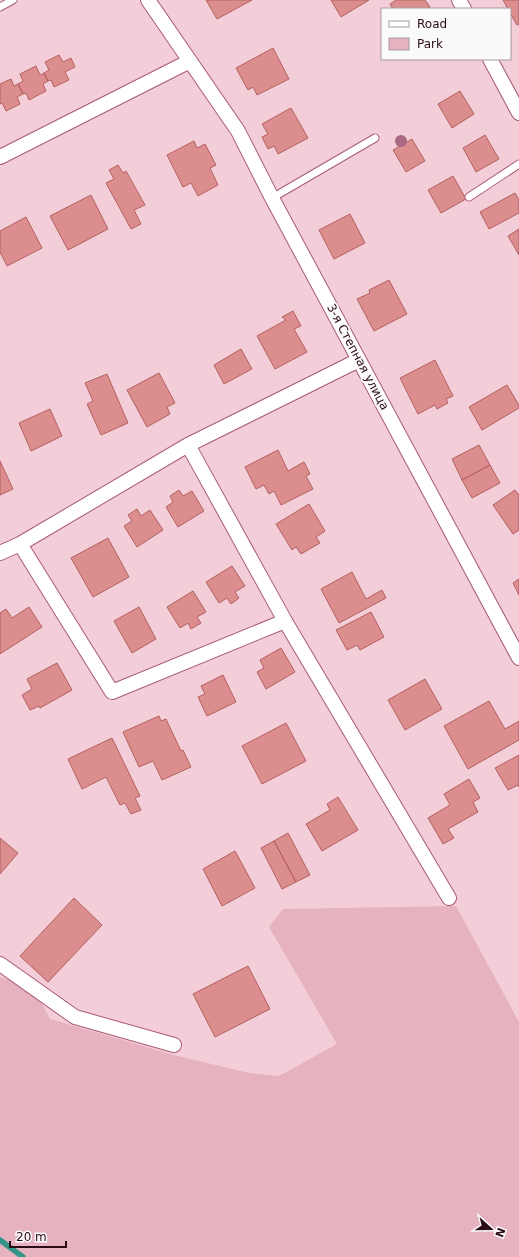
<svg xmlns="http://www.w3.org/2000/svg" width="519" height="1257" font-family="'DejaVu Sans',sans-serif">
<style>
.green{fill:#e6b2c0}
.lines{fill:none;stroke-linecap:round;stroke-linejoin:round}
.stream{stroke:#329585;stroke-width:5.5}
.building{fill:#db8e8d;stroke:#b36060}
.lane-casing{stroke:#aa5973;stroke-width:9}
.street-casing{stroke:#aa5973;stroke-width:16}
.lane{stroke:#fff;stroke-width:7}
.street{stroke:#fff;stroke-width:14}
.tree{fill:#ab6a83}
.labels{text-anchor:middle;stroke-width:4;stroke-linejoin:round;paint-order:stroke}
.street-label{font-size:12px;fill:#2a0b16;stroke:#fafafa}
</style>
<rect width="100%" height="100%" fill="#f3ced8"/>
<!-- green -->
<path class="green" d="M 456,906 L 519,1022 L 519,1257 L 0,1257 L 0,977 L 34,988 L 50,1019 L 174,1055 L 249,1073 L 279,1076 L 337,1044 L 269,927 L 283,909 Z"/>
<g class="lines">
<!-- stream -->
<path class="stream" d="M 0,1240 L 23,1257"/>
</g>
<!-- building -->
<path class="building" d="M 206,0 L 252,0 L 217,19 Z
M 331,0 L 369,0 L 341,17 Z
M 396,0 L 425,0 L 430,7 L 426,9 L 393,9 L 390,4 Z
M 503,0 L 519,0 L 519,24 L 517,25 L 510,13 L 510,9 L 508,9 Z
M 273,48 L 289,79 L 257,95 L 253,87 L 248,90 L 236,68 Z
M 59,55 L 63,62 L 71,58 L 75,67 L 65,72 L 69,80 L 54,87 L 51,80 L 48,81 L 44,73 L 49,70 L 45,62 Z
M 36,66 L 40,75 L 44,73 L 48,81 L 43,84 L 46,91 L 29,100 L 26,93 L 23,94 L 18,84 L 23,81 L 20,74 Z
M 11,79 L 14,86 L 18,84 L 23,94 L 17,97 L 20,104 L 6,111 L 2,103 L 0,104 L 0,84 Z
M 460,91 L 474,114 L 452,128 L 438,104 Z
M 291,108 L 308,138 L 278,154 L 274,146 L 268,149 L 262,137 L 268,134 L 262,124 Z
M 485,135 L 499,159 L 476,172 L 463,148 Z
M 412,139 L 425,161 L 406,172 L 393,150 Z
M 194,141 L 197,148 L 205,144 L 216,165 L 210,168 L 218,185 L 198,196 L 191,183 L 183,187 L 167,155 Z
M 118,165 L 123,173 L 126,171 L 145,205 L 134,210 L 141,224 L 131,229 L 106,183 L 114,179 L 109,170 Z
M 453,176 L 466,199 L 441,213 L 428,190 Z
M 515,193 L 519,200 L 519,213 L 489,229 L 480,212 Z
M 91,195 L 108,229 L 68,250 L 50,216 Z
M 350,214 L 365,243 L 334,259 L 319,230 Z
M 26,217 L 42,248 L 7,266 L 0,252 L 0,231 Z
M 519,229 L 519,255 L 508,236 Z
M 389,280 L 407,314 L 374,331 L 357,299 L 370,293 L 369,290 Z
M 293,311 L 301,326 L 294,329 L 307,352 L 275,369 L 257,336 L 286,320 L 282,317 Z
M 241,349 L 252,369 L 224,384 L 214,365 Z
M 435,360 L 453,396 L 446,399 L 448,403 L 437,409 L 435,405 L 418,414 L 400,378 Z
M 159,373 L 175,403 L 167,407 L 170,414 L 147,427 L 127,390 Z
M 107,374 L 128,423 L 101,435 L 87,404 L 93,401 L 85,383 Z
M 507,385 L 519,405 L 519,408 L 482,430 L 469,407 Z
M 50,409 L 62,436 L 31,451 L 19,423 Z
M 479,445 L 490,465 L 462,480 L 452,459 Z
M 278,450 L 288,471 L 304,462 L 310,474 L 306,476 L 313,489 L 281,505 L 274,491 L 269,494 L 264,485 L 256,489 L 245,467 Z
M 0,461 L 13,489 L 0,495 Z
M 490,465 L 500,483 L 472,498 L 462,480 Z
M 179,490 L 183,496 L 192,491 L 204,511 L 178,527 L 166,507 L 173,502 L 170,496 Z
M 515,490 L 519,495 L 519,530 L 513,534 L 493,505 Z
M 309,504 L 325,531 L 316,537 L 320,543 L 301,554 L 296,547 L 292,550 L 276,524 Z
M 137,509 L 141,516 L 150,510 L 163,530 L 137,547 L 124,526 L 132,521 L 128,515 Z
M 108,538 L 129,577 L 93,597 L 71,558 Z
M 232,566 L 245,586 L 235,592 L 239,598 L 231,604 L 227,598 L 219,603 L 206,582 Z
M 352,572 L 366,599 L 382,590 L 386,598 L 339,623 L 321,589 Z
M 519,579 L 519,595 L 513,583 Z
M 193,591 L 206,612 L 197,617 L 201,623 L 191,629 L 188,623 L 180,628 L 167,607 Z
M 29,607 L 42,627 L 0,654 L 0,613 L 6,609 L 12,618 Z
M 139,607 L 156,639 L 132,653 L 114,621 Z
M 371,612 L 384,637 L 360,650 L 357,645 L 347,650 L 336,630 Z
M 281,648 L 295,672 L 266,689 L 257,672 L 264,668 L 260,660 Z
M 57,663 L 72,690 L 40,708 L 39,706 L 30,710 L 22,695 L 32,689 L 27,679 Z
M 223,675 L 236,702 L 207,716 L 198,697 L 205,694 L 201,686 Z
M 425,679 L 442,709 L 405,730 L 388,700 Z
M 489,701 L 505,729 L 519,721 L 519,740 L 468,769 L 444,726 Z
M 159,716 L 161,721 L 166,719 L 181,751 L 183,750 L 191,767 L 162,780 L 153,761 L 139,767 L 123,732 Z
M 286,723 L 306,761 L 262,784 L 242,746 Z
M 112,738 L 140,796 L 135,798 L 141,810 L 131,814 L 125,803 L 120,805 L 106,777 L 82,789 L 68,759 Z
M 519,755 L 519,787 L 518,785 L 508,790 L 495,768 Z
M 469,779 L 480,798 L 473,802 L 478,812 L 448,829 L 454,838 L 443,844 L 428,818 L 450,805 L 444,794 Z
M 338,797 L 358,830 L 322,851 L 306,824 L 330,810 L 327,804 Z
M 288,833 L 310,875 L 296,882 L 274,841 Z
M 0,838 L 18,853 L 0,874 Z
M 274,841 L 296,882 L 282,889 L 261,848 Z
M 235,851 L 255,888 L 222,906 L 203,869 Z
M 74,898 L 102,925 L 48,982 L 20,956 Z
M 248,966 L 270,1009 L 215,1037 L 193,994 Z"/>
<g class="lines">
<!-- lane casing -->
<g class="lane-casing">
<path id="lane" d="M 0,7 L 13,0
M 469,197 L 519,164
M 272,198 L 375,138"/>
</g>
<!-- street casing -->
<g class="street-casing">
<path id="street" d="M 148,0 L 238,131 L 272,198 L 519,658
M 459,0 L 464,9
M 490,59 L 519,113
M 0,157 L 190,61
M 188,445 L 285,621 L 449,898
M 20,544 L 112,692 L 285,621
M 0,553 L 20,544 L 188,445 L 359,360
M 0,964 L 75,1017 L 174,1045"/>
</g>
<!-- lane -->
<use href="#lane" class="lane"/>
<!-- street -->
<use href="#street" class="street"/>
</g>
<!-- trees -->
<circle class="tree" cx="401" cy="141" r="6"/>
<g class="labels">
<!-- street labels -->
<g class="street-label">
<text transform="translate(358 357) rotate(62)" y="4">3-я Степная улица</text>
</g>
</g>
<!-- legend -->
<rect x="381" y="8" width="130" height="52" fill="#fafafa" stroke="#a79a9f"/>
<rect x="389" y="21" width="20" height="6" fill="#ffffff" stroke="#a79a9f"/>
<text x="417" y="28" font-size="12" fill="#2a0b16">Road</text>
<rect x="389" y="38" width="20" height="12" fill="#e6b2c0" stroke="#a79a9f"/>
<text x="417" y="48" font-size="12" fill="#2a0b16">Park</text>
<!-- north arrow -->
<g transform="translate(491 1229) rotate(111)" stroke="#fafafa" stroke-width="3" paint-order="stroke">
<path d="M0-3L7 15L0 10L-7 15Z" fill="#2a0b16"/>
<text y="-6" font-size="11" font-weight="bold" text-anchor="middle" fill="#2a0b16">N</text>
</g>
<!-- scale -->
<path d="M10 1241v6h56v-6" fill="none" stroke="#2a0b16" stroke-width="2"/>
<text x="16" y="1241" font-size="12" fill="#2a0b16" stroke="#fafafa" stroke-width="3" paint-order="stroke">20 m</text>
</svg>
